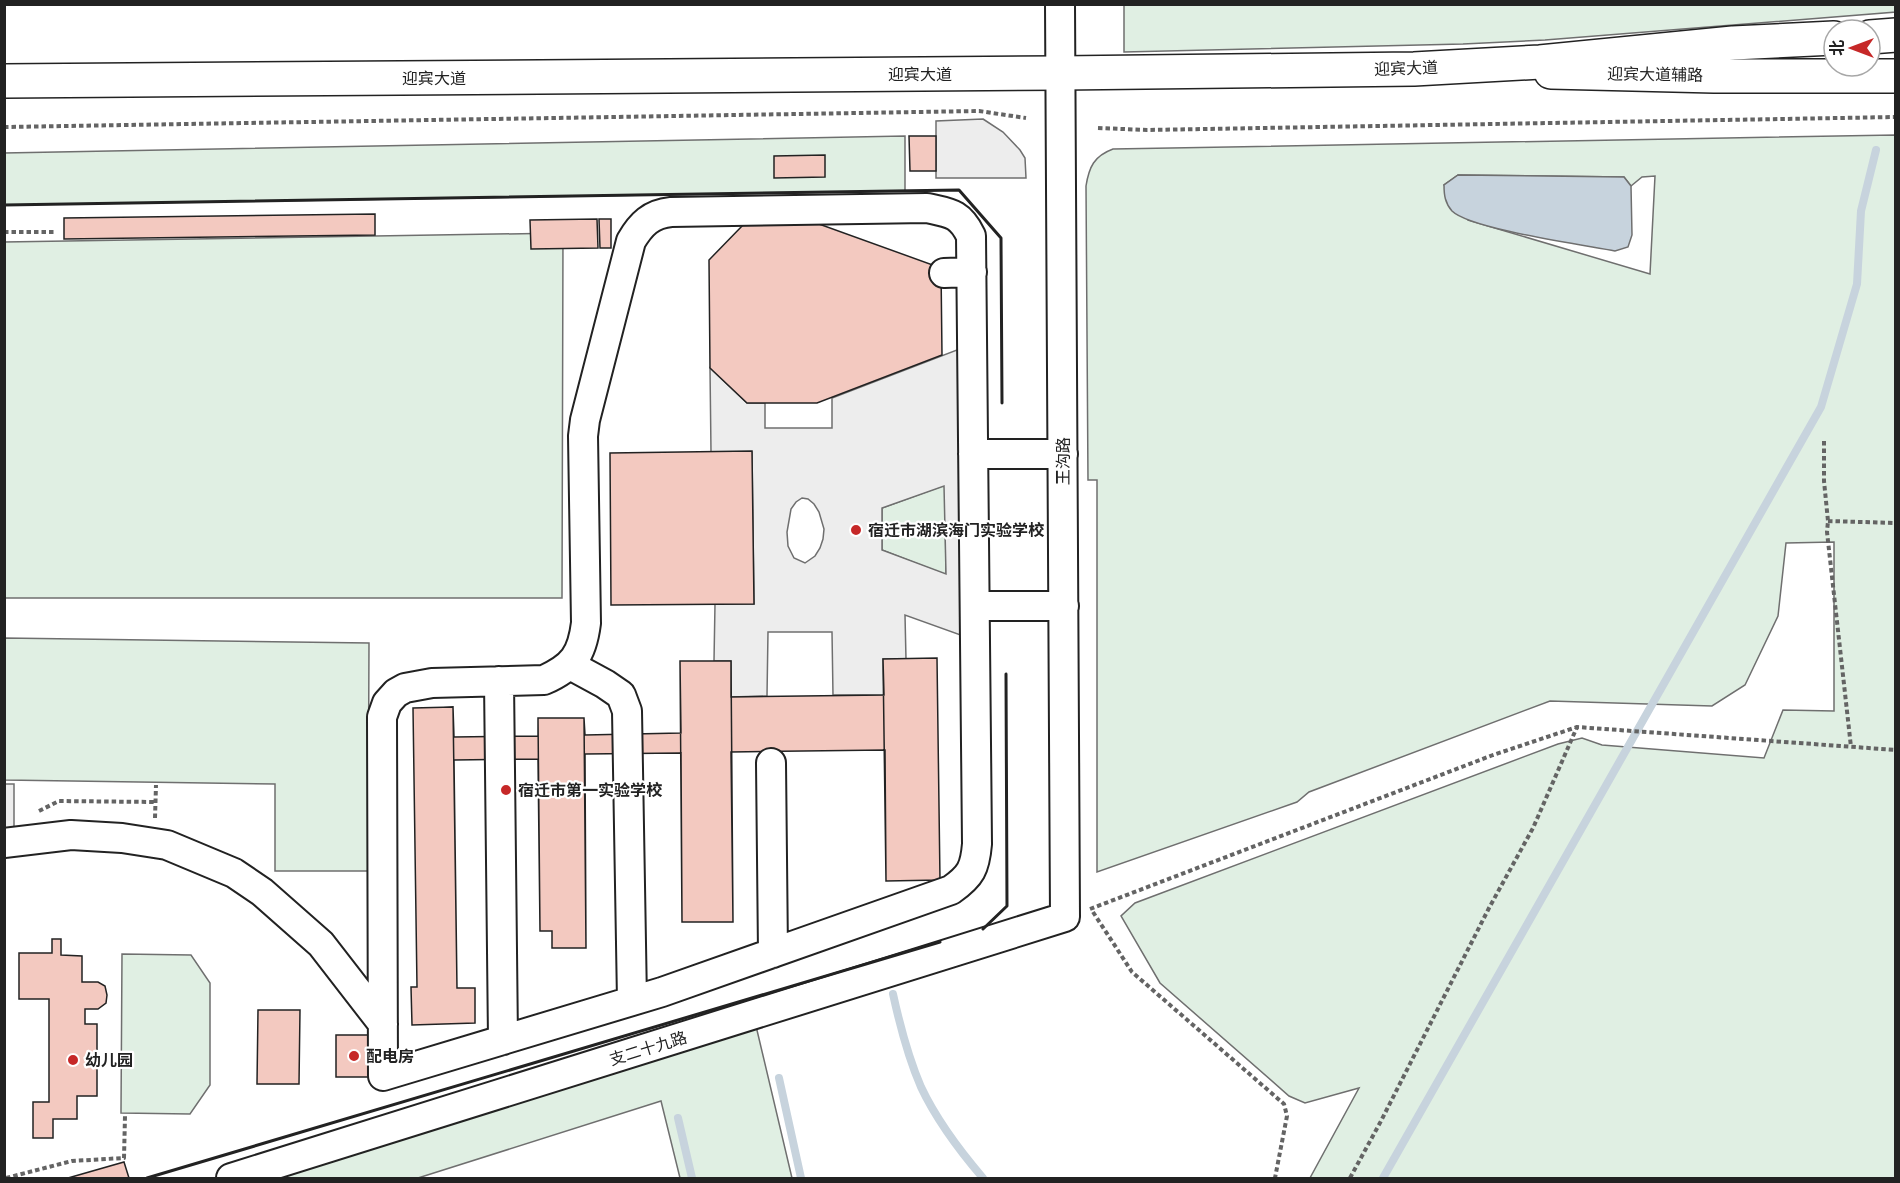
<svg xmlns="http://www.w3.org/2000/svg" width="1900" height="1183" font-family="Merriweather,'Noto Sans SC',serif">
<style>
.green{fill:#e0efe3;stroke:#6f6f6f;stroke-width:1.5;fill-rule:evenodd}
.parking{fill:#ededed;stroke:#6f6f6f;stroke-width:1.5;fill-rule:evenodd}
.water{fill:#c7d3dd;stroke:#6f6f6f;stroke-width:1.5}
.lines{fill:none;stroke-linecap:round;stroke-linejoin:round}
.stream{stroke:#c7d3dd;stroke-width:8}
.building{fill:#f3c9c0;stroke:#222;stroke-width:1.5}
.minor-casing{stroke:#222;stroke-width:32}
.major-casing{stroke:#222;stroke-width:36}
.highway-casing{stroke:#222;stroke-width:36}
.path{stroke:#646464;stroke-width:4;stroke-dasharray:4.5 3;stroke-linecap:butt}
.minor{stroke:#fff;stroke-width:28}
.major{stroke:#fff;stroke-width:33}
.highway{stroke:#fff;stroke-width:33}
.wall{stroke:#222;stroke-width:3}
.poi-dot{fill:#c62828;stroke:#fff;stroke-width:2}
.labels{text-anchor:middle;stroke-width:4.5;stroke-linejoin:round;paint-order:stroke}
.street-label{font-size:16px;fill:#222;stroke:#fff}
.poi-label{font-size:16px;font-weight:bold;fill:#222;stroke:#fff;text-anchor:start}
</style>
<rect width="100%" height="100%" fill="#fff"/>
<!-- green -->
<path class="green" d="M 1124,5 L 1895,4 L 1896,12 L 1545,40 L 1463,44 L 1124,52 Z
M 1895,135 L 1895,1178 L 1310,1178 L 1359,1088 L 1305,1103 L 1289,1096 L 1160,983 L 1121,916 L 1135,903 L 1558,744 L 1582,738 L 1602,745 L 1764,758 L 1783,710 L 1834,711 L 1834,542 L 1786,543 L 1778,616 L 1745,685 L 1712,706 L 1550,701 L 1309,792 L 1297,802 L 1097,872 L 1097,480 L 1088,480 L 1086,186 C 1089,167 1094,156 1113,149 ZM 1458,175 L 1624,177 L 1631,186 L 1642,177 L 1655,176 L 1650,274 L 1468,220 L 1444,185 Z
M 905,136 L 905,191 L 5,205 L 4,153 Z
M 563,233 L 562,598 L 5,598 L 4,242 Z
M 945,485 L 946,575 L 882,550 L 882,508 Z
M 4,638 L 369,643 L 368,871 L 275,871 L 275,784 L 5,780 Z
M 122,954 L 191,955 L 210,983 L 210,1085 L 190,1114 L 121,1113 Z
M 756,1026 L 792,1178 L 680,1178 L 661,1101 L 418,1178 L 254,1178 Z"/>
<!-- parking -->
<path class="parking" d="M 983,119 L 1003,132 L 1020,150 L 1025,158 L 1026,178 L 936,178 L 936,121 Z
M 962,348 L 966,637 L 905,615 L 906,659 L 883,659 L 884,695 L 833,695 L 832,632 L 768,632 L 767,696 L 731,697 L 731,661 L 714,661 L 715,604 L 754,604 L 752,452 L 711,452 L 710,368 L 747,403 L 765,403 L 765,428 L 832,428 L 832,398 ZM 944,486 L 946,574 L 882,550 L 882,508 ZM 802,498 L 808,499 L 814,504 L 819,512 L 824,529 L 823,539 L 820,548 L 815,556 L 805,563 L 794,558 L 788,546 L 787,532 L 791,509 L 796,502 Z
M 5,784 L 14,784 L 14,831 L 5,832 Z"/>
<!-- water -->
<path class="water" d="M 1458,175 L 1624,177 L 1631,186 L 1632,235 L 1628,247 L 1615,251 C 1584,245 1470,229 1452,211 C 1445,203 1444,195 1444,185 Z"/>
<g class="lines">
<!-- stream -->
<path class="stream" d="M 893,994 C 900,1026 908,1057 921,1087 C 937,1121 959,1150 983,1178
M 779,1078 L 801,1178
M 678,1118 L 692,1178
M 1383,1178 L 1821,407 L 1857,284 L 1861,211 L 1876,150"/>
</g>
<!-- building -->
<path class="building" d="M 909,136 L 936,136 L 936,171 L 910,171 Z
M 825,155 L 825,177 L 774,178 L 774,156 Z
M 375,214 L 375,235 L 64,239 L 64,218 Z
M 597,219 L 598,248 L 531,249 L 530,220 Z
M 599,219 L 611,219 L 611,248 L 600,248 Z
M 744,224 L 819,224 L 941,268 L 942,355 L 817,403 L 747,403 L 710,368 L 709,260 Z
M 752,451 L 754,604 L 611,605 L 610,453 Z
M 937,658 L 940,880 L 886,881 L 885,750 L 731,752 L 733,922 L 682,922 L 681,753 L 585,754 L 586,948 L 552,948 L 552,931 L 540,931 L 538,759 L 454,760 L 457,988 L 475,988 L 475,1023 L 412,1025 L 411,987 L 417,987 L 413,708 L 453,707 L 454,737 L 538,736 L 538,718 L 584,718 L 585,735 L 681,733 L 680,661 L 731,661 L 731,697 L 884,695 L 883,659 Z
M 937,658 L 940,880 L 886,881 L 883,659 Z
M 680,661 L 731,661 L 733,922 L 682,922 Z
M 453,707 L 457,988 L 475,988 L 475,1023 L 412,1025 L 411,987 L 417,987 L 413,708 Z
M 538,718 L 584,718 L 586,948 L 552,948 L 552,931 L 540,931 Z
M 52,939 L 61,939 L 61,955 L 82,956 L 82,982 L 98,982 L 105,986 L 107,995 L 106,1003 L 98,1009 L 85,1009 L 85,1024 L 97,1024 L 97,1096 L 77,1096 L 77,1119 L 53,1119 L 53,1138 L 33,1138 L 33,1102 L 49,1102 L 49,999 L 19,999 L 19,953 L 52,953 Z
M 258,1010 L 300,1010 L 299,1084 L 257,1084 Z
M 336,1035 L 373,1035 L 373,1077 L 336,1077 Z
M 124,1162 L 129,1178 L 68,1178 Z"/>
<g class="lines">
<!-- minor casing -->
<g class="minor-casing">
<path id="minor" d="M 927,208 C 950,213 960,213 971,236 L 977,844 C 975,868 971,876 951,890 L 662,992 L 383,1076 L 382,717 L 387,703 L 396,693 L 405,688 L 432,683 L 544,680 C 573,667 582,655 586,623 L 583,436 L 585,420 L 631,241 C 641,224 651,214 671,212 Z
M 944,273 L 972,272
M 973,454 L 1063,454
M 975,606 L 1064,606
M 570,665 L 605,684 L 621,695 L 627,711 L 632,1001
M 499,681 L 503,1040
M 771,763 L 773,953
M 4,843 L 71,835 L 122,838 L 167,845 L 234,873 L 262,892 L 321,944 L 383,1024
M 231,1178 L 1065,917 L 1060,4"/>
</g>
<!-- major casing -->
<g class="major-casing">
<path id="major" d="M 1551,72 L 1714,76 L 1896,76"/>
</g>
<!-- highway casing -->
<g class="highway-casing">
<path id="highway" d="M 1870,37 L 1896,35
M 4,81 L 1061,73 L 1414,69 L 1540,62 L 1733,43 L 1834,38"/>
</g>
<!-- path -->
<path class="path" d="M 4,127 L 979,111 L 1026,118
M 1098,128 L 1147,130 L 1896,117
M 4,232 L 54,232
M 1824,441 L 1824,481 L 1828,521 L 1827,532 L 1851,747
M 1828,521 L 1896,523
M 39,811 L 59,801 L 155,802
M 155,818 L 156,785
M 1090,909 L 1493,755 L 1577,727 L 1896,750
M 1093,912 L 1132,972 L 1284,1104 L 1287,1116 L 1275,1178
M 6,1178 L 72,1161 L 124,1158 L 125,1116
M 1350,1178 L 1381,1121 L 1489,908 L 1533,828 L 1577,727"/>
<!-- minor -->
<use href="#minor" class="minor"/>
<!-- major -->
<use href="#major" class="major"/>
<!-- highway -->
<use href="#highway" class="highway"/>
<!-- wall -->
<path class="wall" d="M 4,205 L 959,190 L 1001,238 L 1002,403
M 983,929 L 1007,906 L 1006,674
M 147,1178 L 940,942"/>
</g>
<!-- markers -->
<g class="poi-dot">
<circle cx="856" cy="530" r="6"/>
<circle cx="506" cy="790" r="6"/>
<circle cx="354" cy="1056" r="6"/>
<circle cx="73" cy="1060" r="6"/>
</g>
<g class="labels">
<!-- street labels -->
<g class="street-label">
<text transform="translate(1406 68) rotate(-2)" y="6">迎宾大道</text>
<text x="920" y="80">迎宾大道</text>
<text transform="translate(1655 74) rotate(1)" y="6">迎宾大道辅路</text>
<text x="434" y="84">迎宾大道</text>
<text transform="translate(1063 461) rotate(-90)" y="6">王沟路</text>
<text transform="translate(648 1048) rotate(-17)" y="6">支二十九路</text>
</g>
<!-- poi labels -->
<g class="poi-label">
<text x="868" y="536">宿迁市湖滨海门实验学校</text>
<text x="518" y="796">宿迁市第一实验学校</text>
<text x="366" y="1062">配电房</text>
<text x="85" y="1066">幼儿园</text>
</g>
</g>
<!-- border -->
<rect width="1900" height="1183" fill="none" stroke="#222222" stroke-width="12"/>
<!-- north arrow -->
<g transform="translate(1852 48) rotate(270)"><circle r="28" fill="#ffffff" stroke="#a7a7a7" stroke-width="1.5"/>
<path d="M0-4.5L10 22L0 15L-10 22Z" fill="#c62828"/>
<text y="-9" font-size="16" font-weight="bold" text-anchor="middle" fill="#222222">北</text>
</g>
</svg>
